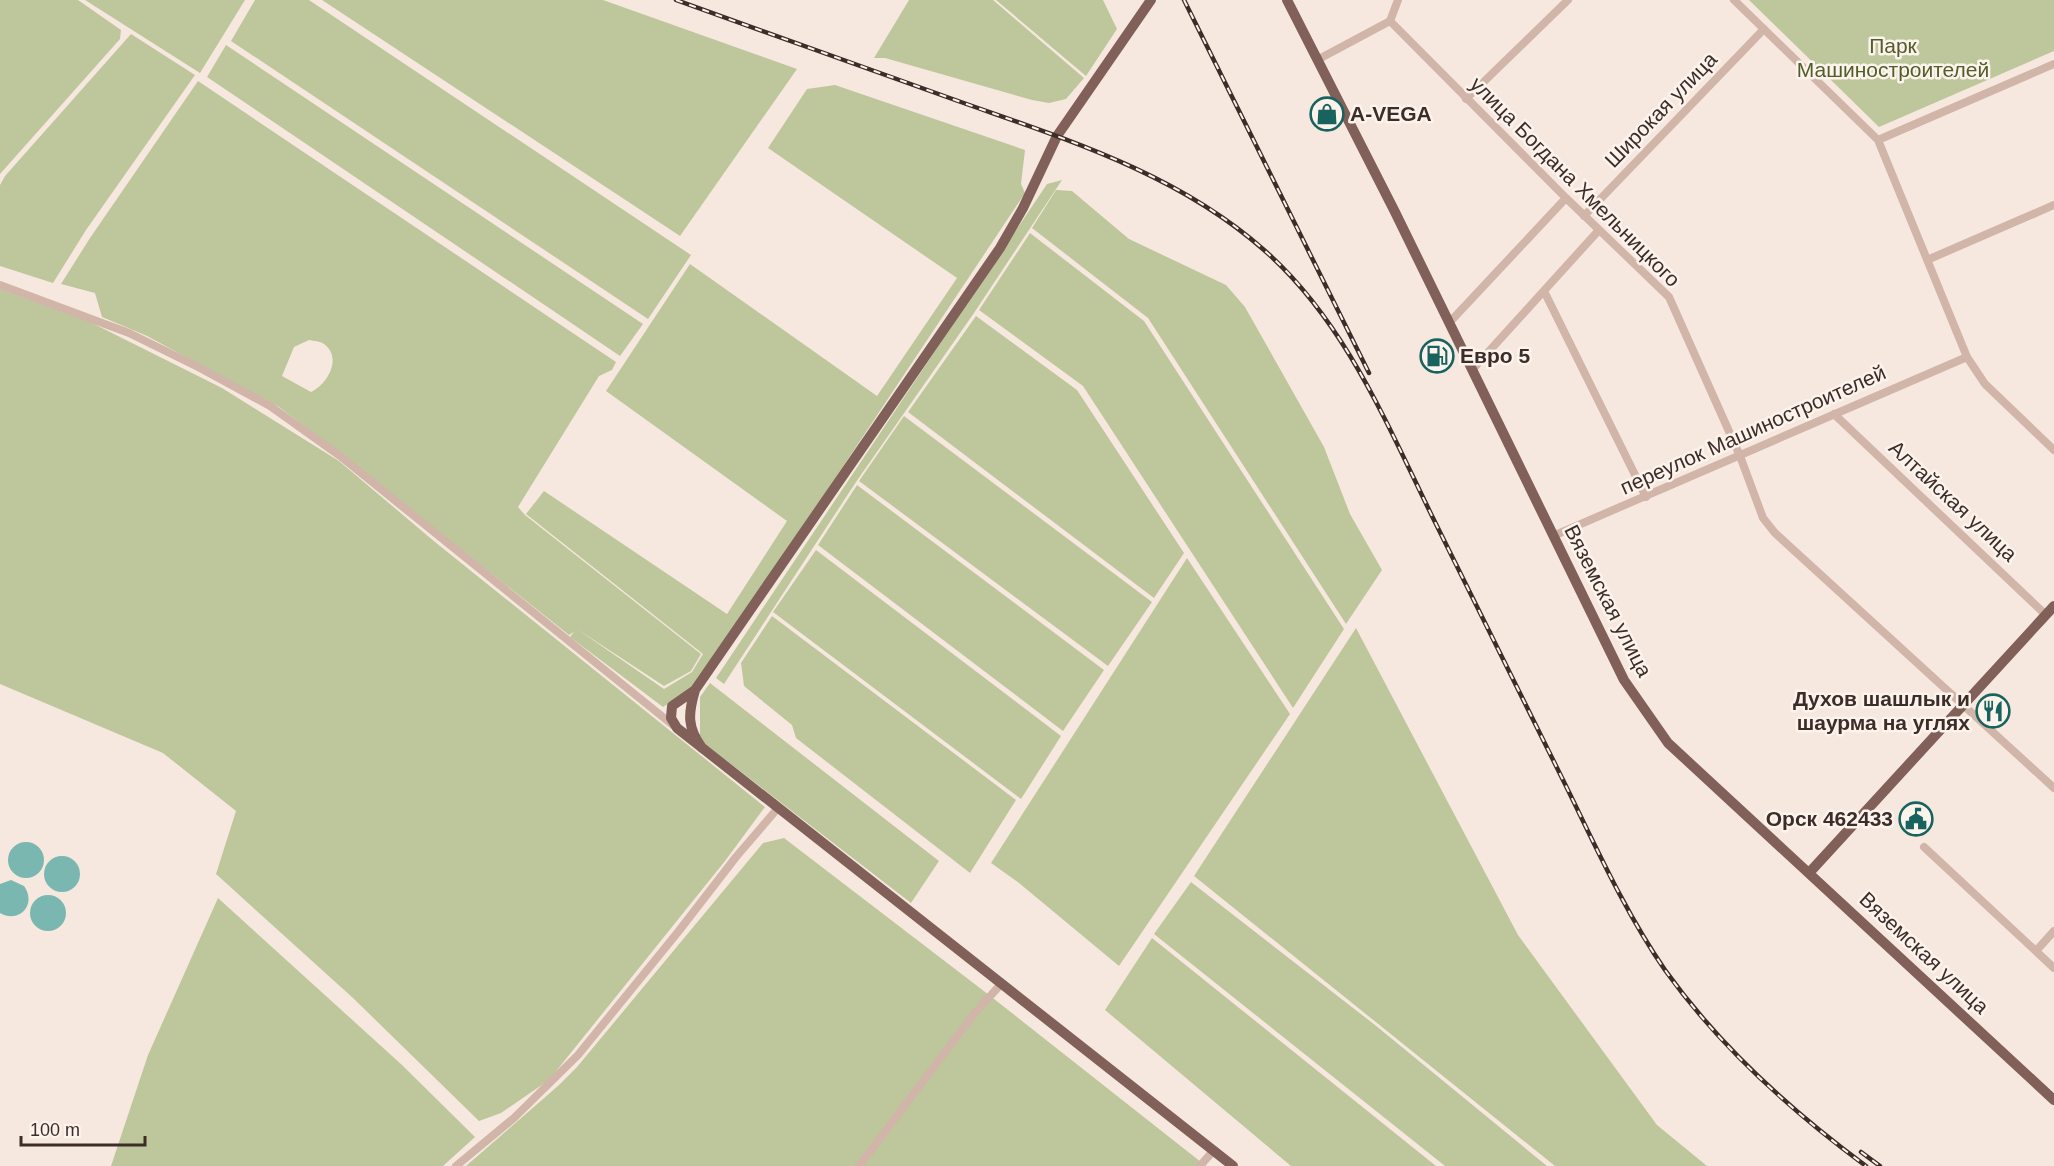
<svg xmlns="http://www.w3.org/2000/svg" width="2054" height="1166" font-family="Helvetica,sans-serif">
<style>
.green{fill:#bec79c;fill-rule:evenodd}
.water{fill:#7ab7b1}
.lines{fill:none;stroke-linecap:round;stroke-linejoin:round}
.minor{stroke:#d0b5a8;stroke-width:8}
.major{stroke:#806058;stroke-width:10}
.rail-casing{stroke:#3c2d29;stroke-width:4.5}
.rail{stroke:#fcf3ec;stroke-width:2;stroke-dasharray:7;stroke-linecap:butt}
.labels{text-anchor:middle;stroke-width:5;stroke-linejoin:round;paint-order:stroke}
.park-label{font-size:21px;fill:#515e2a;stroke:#fcf3ec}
.street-label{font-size:21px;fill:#3c2d29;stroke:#fcf3ec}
.poi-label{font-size:21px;font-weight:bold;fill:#3c2d29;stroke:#fcf3ec;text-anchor:start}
</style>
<rect width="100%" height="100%" fill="#f6e8de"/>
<!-- green -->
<path class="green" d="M 0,0 L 78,0 L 121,30 L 120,39 L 0,174 Z
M 85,0 L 245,0 L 200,73 Z
M 255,0 L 309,0 L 691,255 L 648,319 L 231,41 Z
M 322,0 L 603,0 L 797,69 L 680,236 Z
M 909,0 L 993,0 L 1084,78 L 1066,99 L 1049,103 L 1032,100 L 885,58 L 874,58 Z
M 996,0 L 1103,0 L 1117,29 L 1086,76 Z
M 1749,0 L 2054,0 L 2054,51 L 1879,127 Z
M 131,34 L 195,75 L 86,230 L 53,283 L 0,266 L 0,185 L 5,176 Z
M 226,45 L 643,324 L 620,356 L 207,77 Z
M 198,81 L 616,362 L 612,370 L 599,376 L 518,507 L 525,515 L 701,654 L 691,671 L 664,686 L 577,629 L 664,689 L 692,672 L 703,654 L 526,514 L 544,491 L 727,614 L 787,521 L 606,391 L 690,264 L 877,396 L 957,278 L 768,148 L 807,89 L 835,85 L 1025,150 L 1021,184 L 1025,193 L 824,495 L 692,689 L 663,707 L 570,637 L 574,632 L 569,635 L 327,443 L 279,407 L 147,336 L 102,317 L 95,293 L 61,284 L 90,238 ZM 309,340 C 314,341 320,341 324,344 C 343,358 327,385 311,392 L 282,376 L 294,347 Z
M 1062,180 L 974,313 L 856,482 L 724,684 L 716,678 L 1047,184 Z
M 1056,190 L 1072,191 L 1129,239 L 1226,285 L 1245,307 L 1324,447 L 1350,514 L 1382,570 L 1346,624 L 1148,318 L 1032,228 Z
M 1030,233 L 1144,321 L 1344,629 L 1293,708 L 1083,386 L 979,310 Z
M 0,289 L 90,322 L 222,388 L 339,461 L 435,542 L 765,807 L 725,861 L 549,1080 L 501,1113 L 479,1121 L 353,998 L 216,874 L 236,811 L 163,753 L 0,684 Z
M 976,316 L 1077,390 L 1184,553 L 1154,598 L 908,412 Z
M 904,416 L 1152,602 L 1108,666 L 859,481 Z
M 857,485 L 1104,670 L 1063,731 L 818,545 Z
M 816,550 L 1061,736 L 1021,799 L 773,612 Z
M 1187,558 L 1290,714 L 1119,966 L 1019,883 L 991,863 Z
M 772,616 L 1016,800 L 970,873 L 796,738 L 792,725 L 744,686 L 741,663 Z
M 1356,628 L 1518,935 L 1657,1125 L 1707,1166 L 1555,1166 L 1194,876 Z
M 710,683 L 939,861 L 911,903 L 700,740 L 700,697 Z
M 784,838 L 989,995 L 1206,1166 L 466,1166 L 559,1085 L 577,1067 L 763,843 Z
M 1191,882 L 1375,1025 L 1547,1166 L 1445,1166 L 1435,1158 L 1154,934 Z
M 218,898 L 402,1065 L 475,1137 L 443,1166 L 111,1166 L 148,1055 Z
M 1152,938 L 1436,1166 L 1291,1166 L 1105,1010 Z"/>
<!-- water -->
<path class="water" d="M8 860a18 18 0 1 1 36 0a18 18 0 1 1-36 0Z
M44 874a18 18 0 1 1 36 0a18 18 0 1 1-36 0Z
M 11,880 L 24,886 C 37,904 20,924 0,913 L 0,884 Z
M30 913a18 18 0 1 1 36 0a18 18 0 1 1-36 0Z"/>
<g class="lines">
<!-- minor -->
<path class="minor" d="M 1734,0 L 1878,140 L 1967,357 L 1985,384 L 2054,450
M 1390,21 L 1566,198 L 1669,297 L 1740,456 L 1763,518 L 1775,533 L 2054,788
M 1390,21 L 1398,0
M 1317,60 L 1390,21
M 1466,99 L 1568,0
M 1878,140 L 2054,64
M 1584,216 L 1764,29
M 1927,260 L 2054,205
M 0,285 L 129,333 L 200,368 L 270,406 L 340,456 L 674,726
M 1544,291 L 1646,497
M 1449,323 L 1566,198
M 1472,370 L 1599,230
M 1834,414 L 2046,615
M 1553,536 L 1967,357
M 1924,847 L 2054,968
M 2036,951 L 2054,931
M 456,1166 L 514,1118 L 578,1055 L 678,932 L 736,857 L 778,808
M 859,1166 L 973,1015 L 1002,983
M 1200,1166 L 1214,1150"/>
<!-- major -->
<path class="major" d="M 1287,0 L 1395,212 L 1624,680 L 1668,743 L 2054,1100
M 695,690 L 672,706 L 671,718 L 677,728 L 1233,1166
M 702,748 C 687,727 688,714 695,690 L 1000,248 L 1023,208 L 1057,136 L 1151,0
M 1809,873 L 2054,606"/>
<!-- rail casing -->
<g class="rail-casing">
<path id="rail" d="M 676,0 C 770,34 864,67 958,101 C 1065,139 1177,173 1264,250 C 1344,320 1386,422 1432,516 C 1476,605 1521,695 1565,784 C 1596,847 1625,912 1665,970 C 1720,1047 1790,1110 1866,1166
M 1184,0 L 1369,373
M 1861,1152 L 1880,1166"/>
</g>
<!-- rail -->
<use href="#rail" class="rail"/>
</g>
<!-- icons -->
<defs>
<g id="shop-ring" transform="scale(1.725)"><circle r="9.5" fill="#fcf3ec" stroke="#19635e" stroke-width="1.5"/><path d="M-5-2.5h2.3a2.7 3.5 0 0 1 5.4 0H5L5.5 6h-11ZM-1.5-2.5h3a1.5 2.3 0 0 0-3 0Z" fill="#19635e"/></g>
<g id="fuel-ring" transform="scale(1.725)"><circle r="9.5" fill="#fcf3ec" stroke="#19635e" stroke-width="1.5"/><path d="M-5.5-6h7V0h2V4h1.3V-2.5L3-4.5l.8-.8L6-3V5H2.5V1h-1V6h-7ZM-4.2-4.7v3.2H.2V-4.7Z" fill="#19635e"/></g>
<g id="restaurant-ring" transform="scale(1.725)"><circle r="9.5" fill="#fcf3ec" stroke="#19635e" stroke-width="1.5"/><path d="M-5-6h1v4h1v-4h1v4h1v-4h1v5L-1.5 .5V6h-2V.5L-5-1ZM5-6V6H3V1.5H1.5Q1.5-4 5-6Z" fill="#19635e"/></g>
<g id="civic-ring" transform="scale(1.725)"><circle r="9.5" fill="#fcf3ec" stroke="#19635e" stroke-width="1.5"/><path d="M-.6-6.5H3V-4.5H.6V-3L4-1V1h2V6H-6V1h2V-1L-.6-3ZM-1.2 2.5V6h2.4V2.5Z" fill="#19635e"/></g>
</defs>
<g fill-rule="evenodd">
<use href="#shop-ring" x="1327" y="114"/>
<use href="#fuel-ring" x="1437" y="356"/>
<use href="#restaurant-ring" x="1993" y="711"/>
<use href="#civic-ring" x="1916" y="819"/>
</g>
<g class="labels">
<!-- park labels -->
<g class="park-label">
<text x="1893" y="53">Парк<tspan x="1893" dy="24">Машиностроителей</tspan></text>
</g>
<!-- street labels -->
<g class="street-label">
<text transform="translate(1661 110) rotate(-46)" y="7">Широкая улица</text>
<text transform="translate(1575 182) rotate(45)" y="7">улица Богдана Хмельницкого</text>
<text transform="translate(1753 430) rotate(-24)" y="7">переулок Машиностроителей</text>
<text transform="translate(1953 501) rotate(43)" y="7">Алтайская улица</text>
<text transform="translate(1608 601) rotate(63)" y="7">Вяземская улица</text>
<text transform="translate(1924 953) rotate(43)" y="7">Вяземская улица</text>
</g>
<!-- poi labels -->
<g class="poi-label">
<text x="1350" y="121">A-VEGA</text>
<text x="1460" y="363">Евро 5</text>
<text x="1970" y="706" text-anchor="end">Духов шашлык и<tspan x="1970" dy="24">шаурма на углях</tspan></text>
<text x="1893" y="826" text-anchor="end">Орск 462433</text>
</g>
</g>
<!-- scale -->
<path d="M21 1136v9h124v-9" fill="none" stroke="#3c2d29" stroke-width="3"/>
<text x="30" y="1136" font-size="18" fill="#3c2d29" stroke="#fcf3ec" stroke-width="4.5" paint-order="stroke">100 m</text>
</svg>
